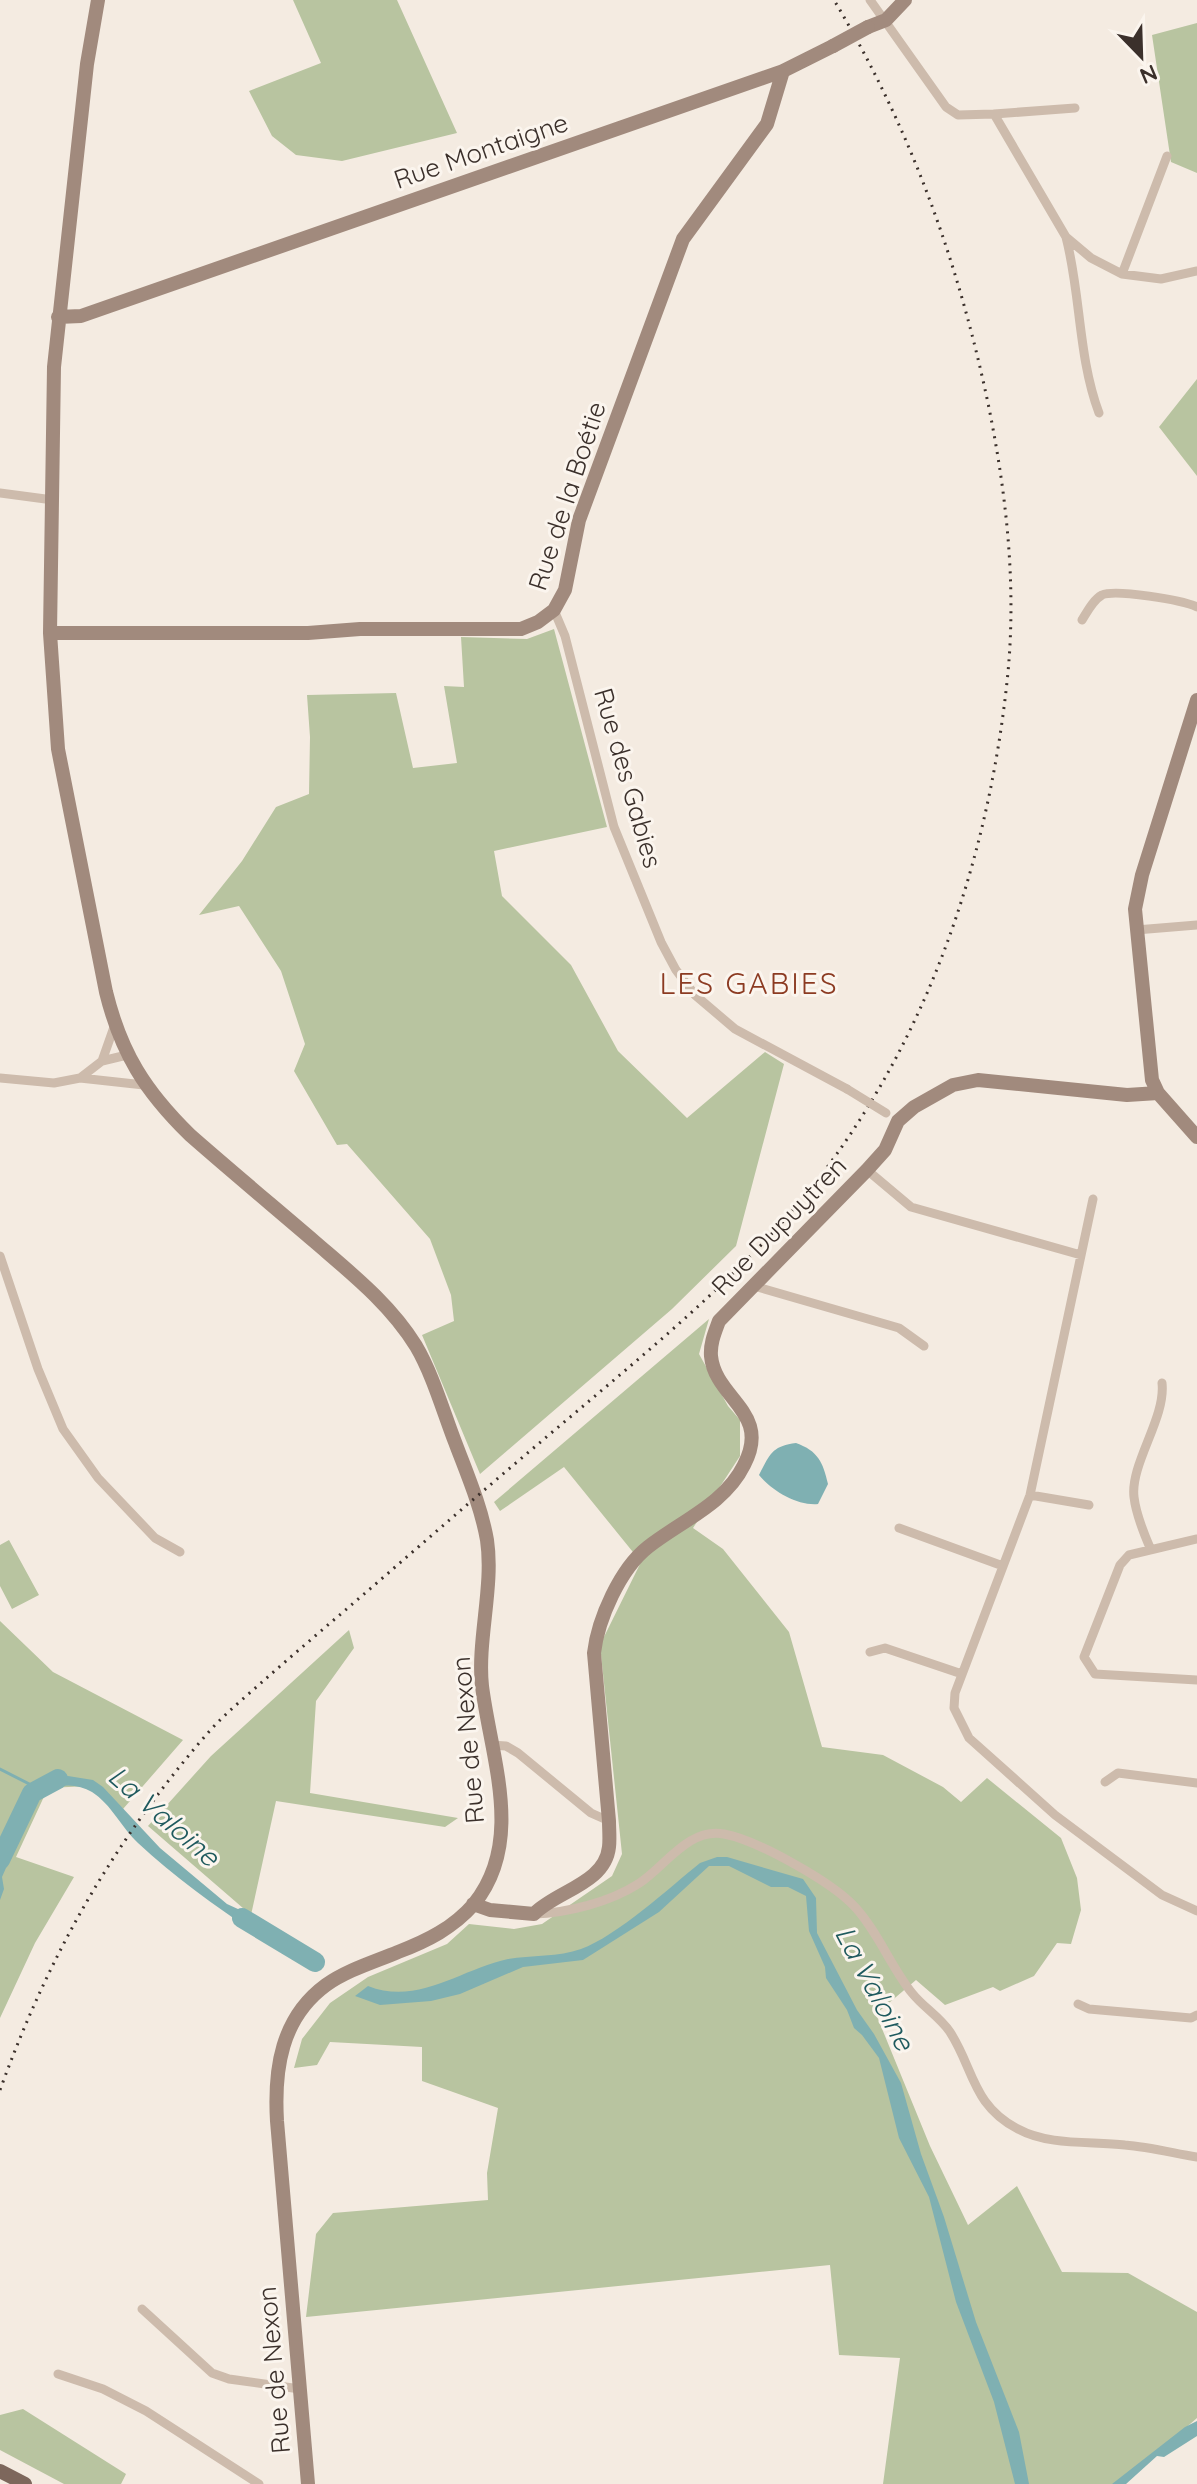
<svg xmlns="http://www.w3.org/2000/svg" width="1197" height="2484" font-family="Quicksand,sans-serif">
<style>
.green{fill:#b8c4a0}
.water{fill:#7fb0b2}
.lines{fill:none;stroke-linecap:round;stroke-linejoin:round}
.stream{stroke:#7fb0b2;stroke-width:3}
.river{stroke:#7fb0b2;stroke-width:20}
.street{stroke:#cdbbac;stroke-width:9}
.secondary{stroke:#a18a7d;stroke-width:14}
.primary{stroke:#7d675c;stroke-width:14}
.rail{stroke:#3b302b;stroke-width:3;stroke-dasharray:2 6;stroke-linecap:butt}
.street-bridge{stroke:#cdbbac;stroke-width:9}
.secondary-bridge{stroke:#a18a7d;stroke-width:14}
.labels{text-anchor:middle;stroke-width:6;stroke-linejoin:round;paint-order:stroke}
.street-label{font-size:26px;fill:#3b302b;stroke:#fbf5ee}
.water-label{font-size:28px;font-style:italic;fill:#1f5a5e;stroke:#fbf5ee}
.quarter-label{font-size:30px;letter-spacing:2px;fill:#8c3b22;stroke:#fbf5ee}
</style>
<rect width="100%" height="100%" fill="#f4ebe1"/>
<!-- green -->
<path class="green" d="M 293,0 L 397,0 L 457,133 L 342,161 L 296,155 L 272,136 L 249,91 L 321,63 Z
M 1197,23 L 1197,173 L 1171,162 L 1152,35 Z
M 1197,379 L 1197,476 L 1159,427 Z
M 554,629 L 607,827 L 494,851 L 502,896 L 571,965 L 618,1051 L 687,1118 L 765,1052 L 784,1064 L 736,1246 L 672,1309 L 480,1474 L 422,1335 L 454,1321 L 451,1295 L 430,1239 L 347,1144 L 337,1145 L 294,1071 L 305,1044 L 281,971 L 239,906 L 199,915 L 242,861 L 276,807 L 309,794 L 310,737 L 307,695 L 396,693 L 413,768 L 457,763 L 444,686 L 464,687 L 461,637 L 527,639 Z
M 709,1319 L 699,1354 L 728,1406 L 740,1420 L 740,1456 L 693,1528 L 723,1549 L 789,1632 L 822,1747 L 883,1755 L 943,1787 L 961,1802 L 987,1778 L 1061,1838 L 1077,1878 L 1081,1910 L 1071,1944 L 1057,1943 L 1034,1976 L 1000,1991 L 993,1987 L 945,2005 L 916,1980 L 876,2014 L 930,2146 L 968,2225 L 1017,2186 L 1062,2272 L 1128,2273 L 1197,2312 L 1197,2418 L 1121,2484 L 883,2484 L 900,2358 L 839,2355 L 830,2265 L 306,2317 L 316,2234 L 333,2213 L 488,2200 L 487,2173 L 498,2108 L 422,2081 L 422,2047 L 330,2042 L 317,2065 L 294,2068 L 302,2039 L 330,2003 L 368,1977 L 447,1944 L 469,1924 L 514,1929 L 542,1924 L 612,1876 L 622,1854 L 600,1645 L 641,1562 L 564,1467 L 500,1511 L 494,1502 Z
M 9,1540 L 39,1595 L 12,1609 L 0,1586 L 0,1545 Z
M 0,1621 L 53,1672 L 183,1740 L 123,1809 L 89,1786 L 48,1788 L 16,1857 L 74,1877 L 35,1943 L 0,2018 Z
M 349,1630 L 354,1648 L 316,1701 L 310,1793 L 458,1818 L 445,1827 L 276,1801 L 251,1915 L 148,1826 L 211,1756 Z
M 23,2409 L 126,2474 L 121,2484 L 64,2484 L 0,2450 L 0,2415 Z"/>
<!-- water -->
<path class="water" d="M 796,1443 C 818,1451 823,1462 828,1484 L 818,1504 C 798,1506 772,1491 759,1475 C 770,1454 772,1446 796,1443 Z
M 68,1776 L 93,1780 L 103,1787 L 160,1848 L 227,1904 L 251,1915 L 266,1931 L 262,1938 C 220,1909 175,1878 138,1843 C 122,1828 111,1804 92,1792 C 74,1781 49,1784 36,1800 L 2,1877 L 4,1889 L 0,1900 L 0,1855 L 40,1784 L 52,1778 Z
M 717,1857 L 727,1857 L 803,1879 L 816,1898 L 817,1933 L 857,2010 L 874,2034 L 901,2083 L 921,2154 L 944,2217 L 976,2322 L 1019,2432 L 1029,2484 L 1015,2484 L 994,2402 L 956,2302 L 929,2197 L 899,2138 L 879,2058 L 862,2035 L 854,2028 L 847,2010 L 826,1978 L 825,1967 L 809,1931 L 806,1896 L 788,1887 L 771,1887 L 729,1866 L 709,1866 L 659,1912 L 583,1960 L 523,1967 L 460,1994 L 431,2001 L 380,2005 L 355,1996 L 368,1986 C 418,2006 461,1969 508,1959 C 531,1955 559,1957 581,1949 C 617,1936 669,1888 700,1863 Z
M 1197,2421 L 1197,2436 L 1164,2457 L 1157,2456 L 1126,2484 L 1112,2484 L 1185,2427 Z"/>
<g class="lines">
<!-- stream -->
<path class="stream" d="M 0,1769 L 39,1789"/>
<!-- river -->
<path class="river" d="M 0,1860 L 32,1793 L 58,1779
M 242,1918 L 315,1962"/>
<!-- street -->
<path class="street" d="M 870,0 L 946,107 L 958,115 L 994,114 L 1066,237 L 1091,258 L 1122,274 L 1161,279 L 1197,271
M 994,114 L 1075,108
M 1066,237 C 1081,295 1078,357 1099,413
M 1122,274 L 1167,156
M 0,493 L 53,500
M 554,610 L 565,636 L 614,827 L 661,942 L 676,970 L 695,995 L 735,1029 L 847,1089
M 1082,620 C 1087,612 1093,600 1102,595 C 1115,589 1183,600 1197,607
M 1136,930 L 1197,925
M 102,1061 L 127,1055
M 0,1078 L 54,1083 L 80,1078 L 144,1085
M 80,1078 L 102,1061 L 114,1027
M 867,1170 L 911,1207 L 1081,1255
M 1093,1199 L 1030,1495 L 955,1693 L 954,1708 L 969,1738 L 1055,1815 L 1162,1895 L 1197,1911
M 0,1256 L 38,1369 L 63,1429 L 98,1478 L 155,1538 L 180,1552
M 754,1286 L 899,1328 L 924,1346
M 1030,1495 L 1089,1505
M 899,1528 L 1003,1566
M 1197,1539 L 1129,1555 L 1120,1565 L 1084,1657 L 1095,1674 L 1197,1680
M 1151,1550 C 1144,1534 1136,1515 1134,1497 C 1130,1464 1166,1418 1162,1383
M 870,1652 L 885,1648 L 962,1674
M 491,1745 L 506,1746 L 518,1753 L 591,1813 L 609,1821
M 1105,1782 L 1118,1773 L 1197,1783
M 534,1914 C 567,1913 610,1902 638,1884 C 664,1868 688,1827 724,1834 C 757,1840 832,1882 855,1907 C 878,1932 891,1967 912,1993 C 923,2007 940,2017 950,2032 C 974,2069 972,2105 1018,2129 C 1049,2146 1091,2141 1125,2145 C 1149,2147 1173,2153 1197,2157
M 1078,2004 L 1089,2009 L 1191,2018 L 1197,2015
M 142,2309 L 212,2373 L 229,2379 L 300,2389
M 58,2374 L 103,2389 L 146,2411 L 259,2484"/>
<!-- secondary -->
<path class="secondary" d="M 98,0 L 87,64 L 54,367 L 50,633 L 58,749 L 106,992 C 121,1053 145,1091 190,1135 C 231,1171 273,1206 315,1242 C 352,1274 390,1304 416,1346 C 433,1375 443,1411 455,1442 C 467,1474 481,1506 487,1540 C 494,1586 477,1641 482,1686 C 491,1758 525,1841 474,1904 C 453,1928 427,1941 398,1952 C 374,1962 347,1970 326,1985 C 281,2018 274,2069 277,2121 L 308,2484
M 868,27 L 886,20 L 905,0
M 58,317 L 81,316 L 783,71 L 833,46
M 50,633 L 308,633 L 360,629 L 521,629 L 538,622 L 554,610 L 565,590 L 579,520 L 683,239 L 767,124 L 783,71
M 1197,700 L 1142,875 L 1135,909 L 1152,1080 L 1158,1093 L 1197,1137
M 473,1904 L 490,1910 L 534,1914 C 556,1891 605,1884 609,1847 C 610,1839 609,1829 609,1821 L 594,1653 C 598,1619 620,1569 648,1547 C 681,1521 725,1504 744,1465 C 772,1412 715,1399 711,1356 C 710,1343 715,1332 719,1321 L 867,1170 L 885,1150 L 898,1121 L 914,1107 L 953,1085 L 978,1080 L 1127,1095 L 1158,1093"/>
<!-- primary -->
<path class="primary" d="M 0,2471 L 25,2484"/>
<!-- rail -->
<path class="rail" d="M 0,2090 C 49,1955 112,1844 206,1735 C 225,1713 249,1694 270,1675 C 311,1639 353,1604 394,1568 C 454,1516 514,1464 575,1413 C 648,1351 722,1290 786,1218 C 917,1069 986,877 1007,682 C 1017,590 1007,498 989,408 C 959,263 910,127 834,0"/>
<!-- street-bridge -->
<path class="street-bridge" d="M 847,1089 L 886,1113"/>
<!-- secondary-bridge -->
<path class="secondary-bridge" d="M 833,46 L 868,27"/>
</g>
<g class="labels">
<!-- street labels -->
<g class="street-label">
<text transform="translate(481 151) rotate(-19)" y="9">Rue Montaigne</text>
<text transform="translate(567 496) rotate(-72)" y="9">Rue de la Boétie</text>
<text transform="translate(628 778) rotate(74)" y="9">Rue des Gabies</text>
<text transform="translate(779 1226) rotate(-46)" y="9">Rue Dupuytren</text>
<text transform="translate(468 1740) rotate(-95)" y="9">Rue de Nexon</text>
<text transform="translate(274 2370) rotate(-95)" y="9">Rue de Nexon</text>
</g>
<!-- water labels -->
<g class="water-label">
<text transform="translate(164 1816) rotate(41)" y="10">La Valoine</text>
<text transform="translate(875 1988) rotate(62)" y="10">La Valoine</text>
</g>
<!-- quarter labels -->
<g class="quarter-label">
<text x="749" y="994">LES GABIES</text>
</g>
</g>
<!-- north arrow -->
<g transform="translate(1141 56) rotate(157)" stroke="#fbf5ee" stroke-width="6" paint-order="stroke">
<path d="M0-6L14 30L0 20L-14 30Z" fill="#3b302b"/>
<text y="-12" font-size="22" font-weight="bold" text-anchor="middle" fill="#3b302b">N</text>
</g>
</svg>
